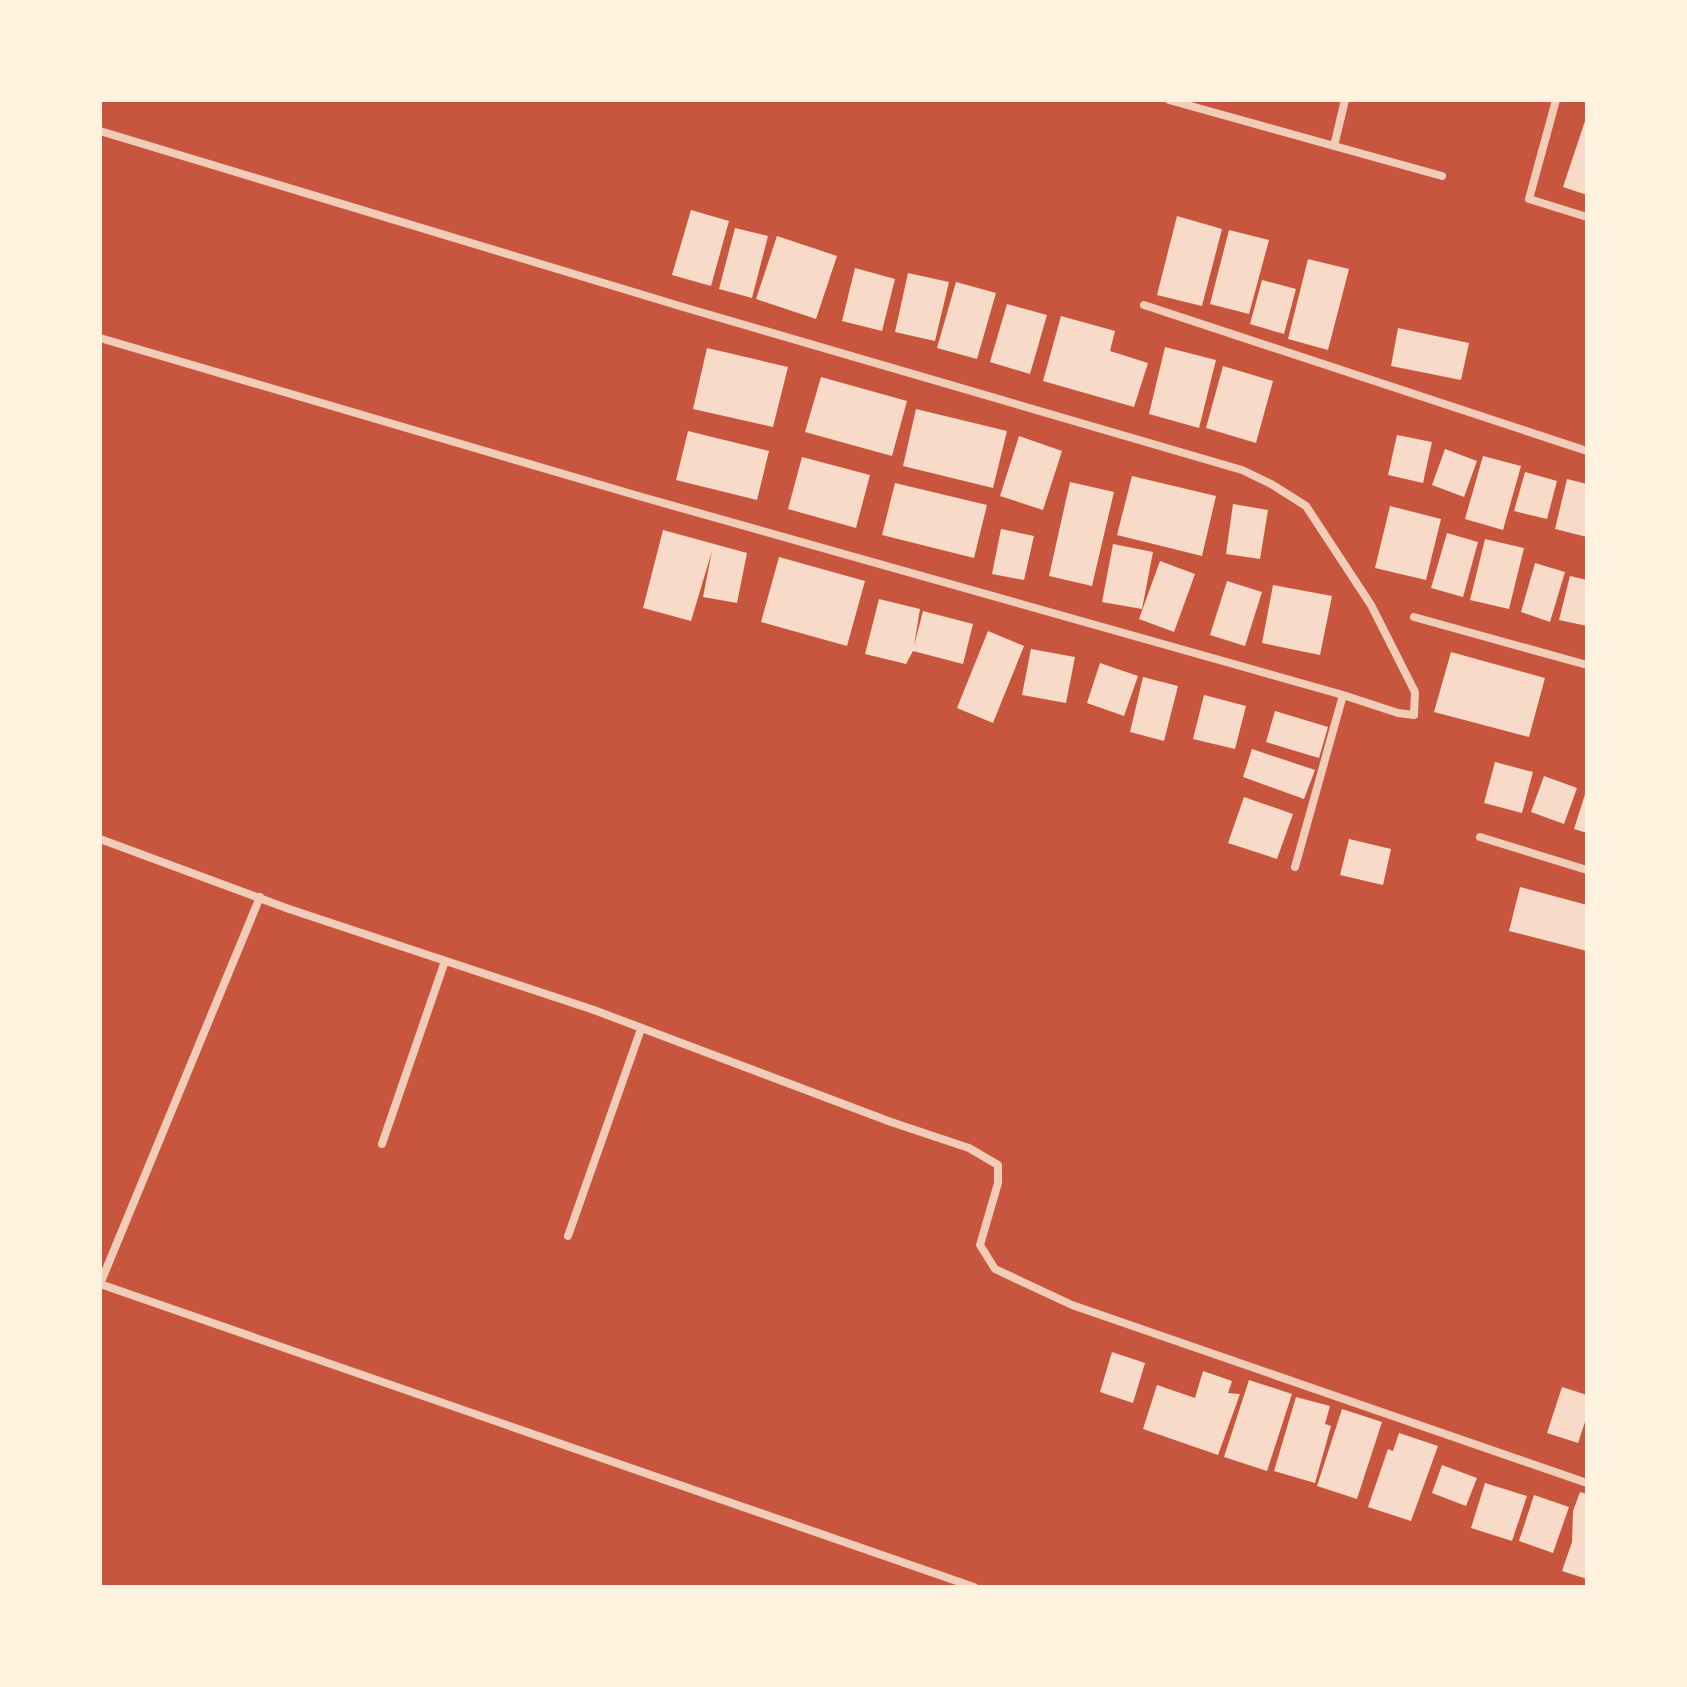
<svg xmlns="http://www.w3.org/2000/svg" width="1687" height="1687" font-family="Signika,sans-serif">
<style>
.building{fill:#f7dbc8}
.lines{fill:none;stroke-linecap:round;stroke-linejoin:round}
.minor{stroke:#f1ccb7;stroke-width:8}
</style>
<rect width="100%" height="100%" fill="#c8553d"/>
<!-- building -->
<path class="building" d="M 1586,118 L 1587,118 L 1587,195 L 1563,187 Z
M 691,210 L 729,221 L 711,286 L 672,275 Z
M 1177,216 L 1222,229 L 1202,306 L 1157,295 Z
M 735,228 L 768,236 L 752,298 L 719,289 Z
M 1229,230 L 1269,240 L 1249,314 L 1210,304 Z
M 777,236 L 837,256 L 816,319 L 756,299 Z
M 1308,259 L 1349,269 L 1328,350 L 1288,339 Z
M 855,268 L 895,279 L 882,331 L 842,321 Z
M 908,273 L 949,282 L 935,341 L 895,332 Z
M 1262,280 L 1296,289 L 1284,334 L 1250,324 Z
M 956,282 L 996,293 L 977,359 L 937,348 Z
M 1007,304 L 1047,315 L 1030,374 L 990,362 Z
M 1061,316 L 1115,331 L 1110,351 L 1148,363 L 1134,407 L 1043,381 Z
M 1398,328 L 1469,343 L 1461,380 L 1391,366 Z
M 1165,347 L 1216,360 L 1199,428 L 1149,414 Z
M 707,348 L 788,367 L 773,427 L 693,409 Z
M 1223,366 L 1273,381 L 1256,443 L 1206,428 Z
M 821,377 L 907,401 L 892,456 L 805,432 Z
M 916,409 L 1007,431 L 993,488 L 903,466 Z
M 688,431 L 769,451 L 757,500 L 676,480 Z
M 1397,435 L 1432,442 L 1423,483 L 1388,475 Z
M 1019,436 L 1062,451 L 1043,510 L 1000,496 Z
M 1445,449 L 1477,461 L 1464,497 L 1432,485 Z
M 1483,456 L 1521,466 L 1503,530 L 1465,519 Z
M 802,457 L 870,475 L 856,528 L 788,509 Z
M 1525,472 L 1557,481 L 1547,519 L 1514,511 Z
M 1132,476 L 1216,496 L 1202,556 L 1117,535 Z
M 1567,479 L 1587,484 L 1587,537 L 1555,529 Z
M 1070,482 L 1114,492 L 1092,586 L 1049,576 Z
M 895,483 L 987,505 L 974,558 L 882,535 Z
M 1233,504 L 1268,510 L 1260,559 L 1226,554 Z
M 1390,506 L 1441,519 L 1426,580 L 1375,568 Z
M 1001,529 L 1034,536 L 1024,580 L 992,574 Z
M 663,530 L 747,553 L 737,603 L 703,597 L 712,551 L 691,621 L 643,608 Z
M 1447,533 L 1478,542 L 1463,597 L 1431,588 Z
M 1485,539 L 1524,548 L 1509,609 L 1470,600 Z
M 1113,544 L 1153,552 L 1142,609 L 1102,602 Z
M 779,557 L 865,581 L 847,646 L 761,622 Z
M 1160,561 L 1195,574 L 1174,632 L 1139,619 Z
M 1535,563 L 1565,572 L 1550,622 L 1521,612 Z
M 1570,576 L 1587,580 L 1587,626 L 1559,620 Z
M 1227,581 L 1262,592 L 1245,646 L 1210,635 Z
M 1273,585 L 1332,596 L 1320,655 L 1262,643 Z
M 879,599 L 920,609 L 914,646 L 923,611 L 973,624 L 963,664 L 913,651 L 906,664 L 865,654 Z
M 988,631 L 1024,646 L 993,723 L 957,708 Z
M 1031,649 L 1075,657 L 1066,703 L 1022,695 Z
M 1451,652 L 1545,678 L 1529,737 L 1434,712 Z
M 1100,663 L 1138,676 L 1124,716 L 1087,703 Z
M 1143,677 L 1178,686 L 1164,741 L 1130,732 Z
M 1204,695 L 1246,706 L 1235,749 L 1193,739 Z
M 1275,711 L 1328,727 L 1319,758 L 1266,742 Z
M 1252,749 L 1315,770 L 1304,799 L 1243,777 Z
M 1495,762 L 1533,772 L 1522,813 L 1484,803 Z
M 1544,776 L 1577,788 L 1564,824 L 1531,812 Z
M 1586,791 L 1587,791 L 1587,833 L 1574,829 Z
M 1244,797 L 1293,814 L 1277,859 L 1228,843 Z
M 1349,839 L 1391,849 L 1383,885 L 1340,875 Z
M 1520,887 L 1587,905 L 1587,951 L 1509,931 Z
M 1112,1352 L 1145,1363 L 1133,1403 L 1100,1392 Z
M 1203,1371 L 1232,1381 L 1228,1393 L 1240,1394 L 1218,1455 L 1143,1429 L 1157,1385 L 1195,1398 Z
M 1249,1380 L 1292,1394 L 1267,1471 L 1224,1457 Z
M 1562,1387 L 1587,1395 L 1587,1416 L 1578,1443 L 1547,1433 Z
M 1296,1397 L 1330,1406 L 1325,1424 L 1331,1426 L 1315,1483 L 1274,1471 Z
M 1342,1409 L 1382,1422 L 1357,1499 L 1317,1486 Z
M 1399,1433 L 1438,1446 L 1411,1521 L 1368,1507 L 1388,1449 L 1393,1451 Z
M 1442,1465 L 1477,1478 L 1466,1506 L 1432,1493 Z
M 1485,1483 L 1527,1496 L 1512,1541 L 1471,1528 Z
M 1580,1492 L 1587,1494 L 1587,1579 L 1562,1571 L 1572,1542 L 1573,1511 Z
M 1534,1495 L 1569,1507 L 1553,1553 L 1519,1541 Z"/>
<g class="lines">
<!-- minor -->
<path class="minor" d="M 1169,100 L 1442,176
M 1556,100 L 1529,199 L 1587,217
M 100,131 L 683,307 L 1242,470 L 1271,484 L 1306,506 L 1371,605 L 1415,692 L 1414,715 L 1398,713 L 1343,695 L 635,495 L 100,338
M 1334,146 L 1345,100
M 1144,305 L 1587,451
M 1414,617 L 1587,665
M 1480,837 L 1587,870
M 100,839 L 289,909 L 594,1010 L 891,1122 L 969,1148 L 998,1165 L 998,1183 L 980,1245 L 995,1269 L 1072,1305 L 1587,1483
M 1295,867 L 1343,695
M 260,897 L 100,1284 L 974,1587
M 382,1144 L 445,961
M 568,1236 L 641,1029"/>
</g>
<!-- border -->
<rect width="1687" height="1687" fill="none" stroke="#fff3e0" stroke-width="204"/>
</svg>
